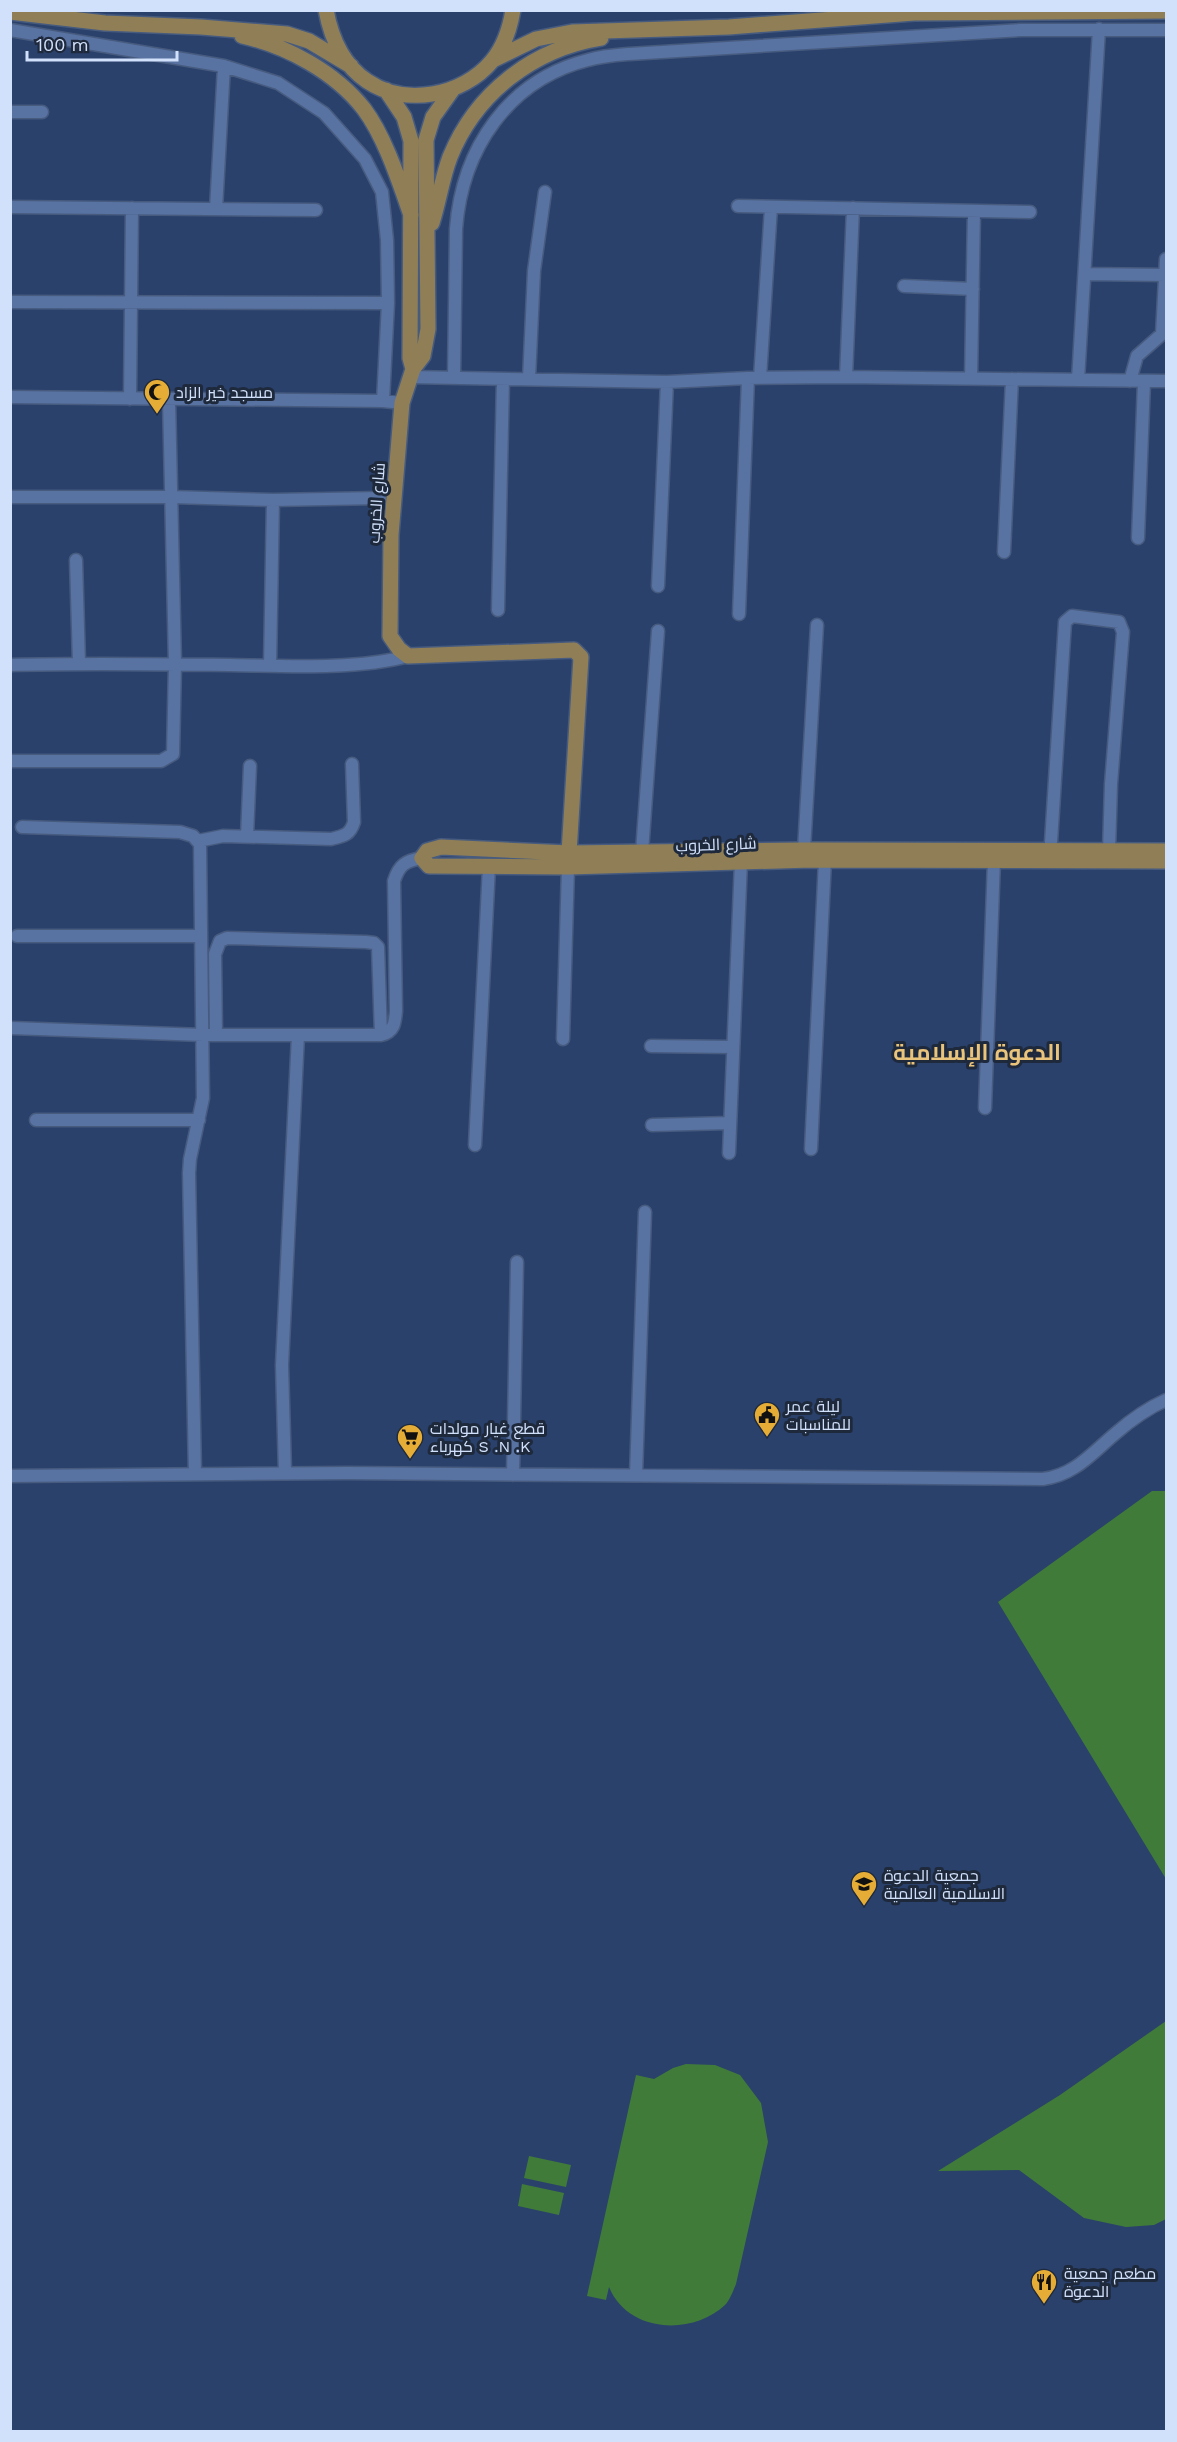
<svg xmlns="http://www.w3.org/2000/svg" width="1177" height="2442" font-family="'Work Sans',Cairo,sans-serif">
<style>
.green{fill:#407b39}
.lines{fill:none;stroke-linecap:round;stroke-linejoin:round}
.minor-casing{stroke:#475b7f;stroke-width:15}
.major-casing{stroke:#475b7f;stroke-width:18}
.minor{stroke:#5872a1;stroke-width:12}
.major{stroke:#907f56;stroke-width:15}
.labels{text-anchor:middle;stroke-width:6;stroke-linejoin:round;paint-order:stroke}
.poi-label{font-size:16px;fill:#d2e1fb;stroke:#1e293c;text-anchor:start}
.street-label{font-size:16px;fill:#d2e1fb;stroke:#1e293c}
.district-label{font-size:22px;font-weight:bold;fill:#ebc47c;stroke:#1e293c}
</style>
<rect width="100%" height="100%" fill="#2a416c"/>
<!-- green -->
<path class="green" d="M 1152,1491 L 1166,1491 L 1166,1879 L 998,1602 Z
M 1166,2021 L 1166,2219 L 1154,2225 L 1126,2227 L 1084,2218 L 1019,2170 L 938,2171 L 1060,2095 Z
M 686,2064 L 715,2065 L 740,2075 L 761,2103 L 768,2142 L 736,2284 C 733,2291 730,2300 725,2305 C 692,2336 628,2333 609,2287 L 606,2300 L 587,2296 L 636,2075 L 654,2079 L 673,2068 Z
M 529,2156 L 571,2165 L 566,2187 L 524,2178 Z
M 522,2184 L 564,2193 L 559,2215 L 518,2206 Z"/>
<g class="lines">
<!-- minor casing -->
<g class="minor-casing">
<path id="minor" d="M 10,30 L 224,66 L 278,83 L 324,113 L 365,159 L 382,192 L 387,240 L 388,303 L 383,401
M 10,112 L 42,112
M 738,206 L 1030,212
M 10,207 L 316,210
M 216,209 L 224,66
M 1086,274 L 1166,275
M 904,286 L 973,289
M 10,302 L 388,303
M 411,377 L 667,382 L 748,378 L 846,377 L 1166,381
M 846,377 L 853,208
M 454,378 L 456,229 C 462,149 508,80 588,60 C 602,56 616,55 629,54 L 1021,30 L 1166,30
M 760,378 L 771,207
M 529,379 L 534,271 L 545,192
M 971,379 L 974,211
M 1078,380 L 1099,29
M 1130,381 L 1137,356 L 1162,334 L 1166,259
M 10,397 L 383,401 L 402,403
M 130,399 L 132,208
M 10,497 L 172,497 L 273,500 L 380,498
M 1138,538 L 1144,382
M 1004,552 L 1012,379
M 76,560 L 79,663
M 658,586 L 667,382
M 498,610 L 503,379
M 739,614 L 748,378
M 10,665 C 84,663 157,664 230,665 C 284,666 357,670 408,656
M 270,666 L 273,500
M 10,761 L 161,761 L 173,754 L 175,664 L 169,399
M 22,827 L 180,832 L 193,836 L 200,844 L 203,1098 L 190,1159 L 189,1173 L 195,1474
M 247,836 L 250,766
M 198,841 L 223,836 L 331,839 C 344,836 350,835 354,822 L 352,764
M 804,850 L 817,625
M 642,852 L 658,631
M 1050,858 L 1065,622 L 1072,616 L 1119,622 L 1123,632 L 1111,784 L 1109,851
M 17,936 L 201,936
M 11,1028 L 203,1035 L 381,1035 L 378,947 L 374,943 L 366,942 L 227,938 L 220,941 L 215,954 L 216,1035
M 381,1035 C 394,1032 395,1023 396,1011 L 394,881 C 399,865 405,861 422,858
M 563,1039 L 568,867
M 651,1046 L 732,1047
M 985,1108 L 994,860
M 36,1120 L 199,1120
M 652,1125 L 729,1123
M 475,1145 L 489,866
M 811,1149 L 825,860
M 729,1153 L 741,861
M 285,1473 L 282,1365 L 298,1035
M 513,1475 L 517,1262
M 636,1475 L 645,1212
M 10,1476 L 347,1473 L 1043,1479 C 1075,1475 1092,1453 1116,1433 C 1131,1420 1148,1408 1166,1400"/>
</g>
<!-- major casing -->
<g class="major-casing">
<path id="major" d="M 326,10 C 331,37 343,65 367,81 C 405,107 463,96 492,61 C 503,48 510,28 513,10
M 10,12 L 105,23 L 201,27 L 287,34 L 309,41 L 351,66
M 242,36 C 287,46 335,72 364,109 C 385,137 399,181 411,215
M 493,60 L 536,39 L 572,32 L 729,27 L 914,13 L 1166,11
M 453,89 L 433,117 L 426,140 L 428,329 L 423,356 L 413,369 L 402,403 L 391,535 L 390,636 L 399,649 L 408,656 L 574,650 L 581,657 L 569,853
M 386,90 L 404,117 L 411,141 L 410,358 L 413,369
M 432,223 C 439,201 442,178 450,157 C 476,93 533,49 601,38
M 1166,851 L 804,850 L 569,853 L 441,847 L 427,851 L 422,858 L 429,866 L 568,867 L 811,860 L 1166,861"/>
</g>
<!-- minor -->
<use href="#minor" class="minor"/>
<!-- major -->
<use href="#major" class="major"/>
</g>
<!-- icons -->
<defs>
<g id="mosque-pin" transform="scale(1.35)"><path d="M0 17L-7.5 6A9.5 9.5 0 1 1 7.5 6Z" fill="#e5ad36" stroke="#1e293c"/><path d="M3.5-4.9A6 6 0 1 0 3.5 4.9A5 5 0 1 1 3.5-4.9Z" fill="#111"/></g>
<g id="civic-pin" transform="scale(1.35)"><path d="M0 17L-7.5 6A9.5 9.5 0 1 1 7.5 6Z" fill="#e5ad36" stroke="#1e293c"/><path d="M-.6-6.5H3V-4.5H.6V-3L4-1V1h2V6H-6V1h2V-1L-.6-3ZM-1.2 2.5V6h2.4V2.5Z" fill="#111"/></g>
<g id="supermarket-pin" transform="scale(1.35)"><path d="M0 17L-7.5 6A9.5 9.5 0 1 1 7.5 6Z" fill="#e5ad36" stroke="#1e293c"/><path d="M-6-5.5h2.5l.6 2H6L4.5 2H-2.5L-4.4-4H-6ZM-1.5 3.2a1.3 1.3 0 1 0 .1 0ZM3 3.2a1.3 1.3 0 1 0 .1 0Z" fill="#111"/></g>
<g id="university-pin" transform="scale(1.35)"><path d="M0 17L-7.5 6A9.5 9.5 0 1 1 7.5 6Z" fill="#e5ad36" stroke="#1e293c"/><path d="M0-5L7-2L0 1L-7-2ZM-4 1L0 2.5L4 1V4Q0 6-4 4Z" fill="#111"/></g>
<g id="restaurant-pin" transform="scale(1.35)"><path d="M0 17L-7.5 6A9.5 9.5 0 1 1 7.5 6Z" fill="#e5ad36" stroke="#1e293c"/><path d="M-5-6h1v4h1v-4h1v4h1v-4h1v5L-1.5 .5V6h-2V.5L-5-1ZM5-6V6H3V1.5H1.5Q1.5-4 5-6Z" fill="#111"/></g>
</defs>
<g fill-rule="evenodd">
<use href="#mosque-pin" x="157" y="392"/>
<use href="#civic-pin" x="767" y="1415"/>
<use href="#supermarket-pin" x="410" y="1437"/>
<use href="#university-pin" x="864" y="1884"/>
<use href="#restaurant-pin" x="1044" y="2282"/>
</g>
<g class="labels">
<!-- poi labels -->
<g class="poi-label">
<text x="176" y="398">مسجد خير الزاد</text>
<text x="786" y="1412">ليلة عمر<tspan x="786" dy="18">للمناسبات</tspan></text>
<text x="430" y="1434">قطع غيار مولدات<tspan x="430" dy="18">كهرباء S .N .K</tspan></text>
<text x="884" y="1881">جمعية الدعوة<tspan x="884" dy="18">الاسلامية العالمية</tspan></text>
<text x="1064" y="2279">مطعم جمعية<tspan x="1064" dy="18">الدعوة</tspan></text>
</g>
<!-- street labels -->
<g class="street-label">
<text transform="translate(376 503) rotate(-86)" y="6">شارع الخروب</text>
<text transform="translate(716 844) rotate(-2)" y="6">شارع الخروب</text>
</g>
<!-- district labels -->
<g class="district-label">
<text x="977" y="1060">الدعوة الإسلامية</text>
</g>
</g>
<!-- border -->
<rect width="1177" height="2442" fill="none" stroke="#d2e1fb" stroke-width="24"/>
<!-- scale -->
<path d="M27 51v9h150v-9" fill="none" stroke="#d2e1fb" stroke-width="3"/>
<text x="36" y="51" font-size="18" fill="#d2e1fb" stroke="#1e293c" stroke-width="4.5" paint-order="stroke">100 m</text>
</svg>
